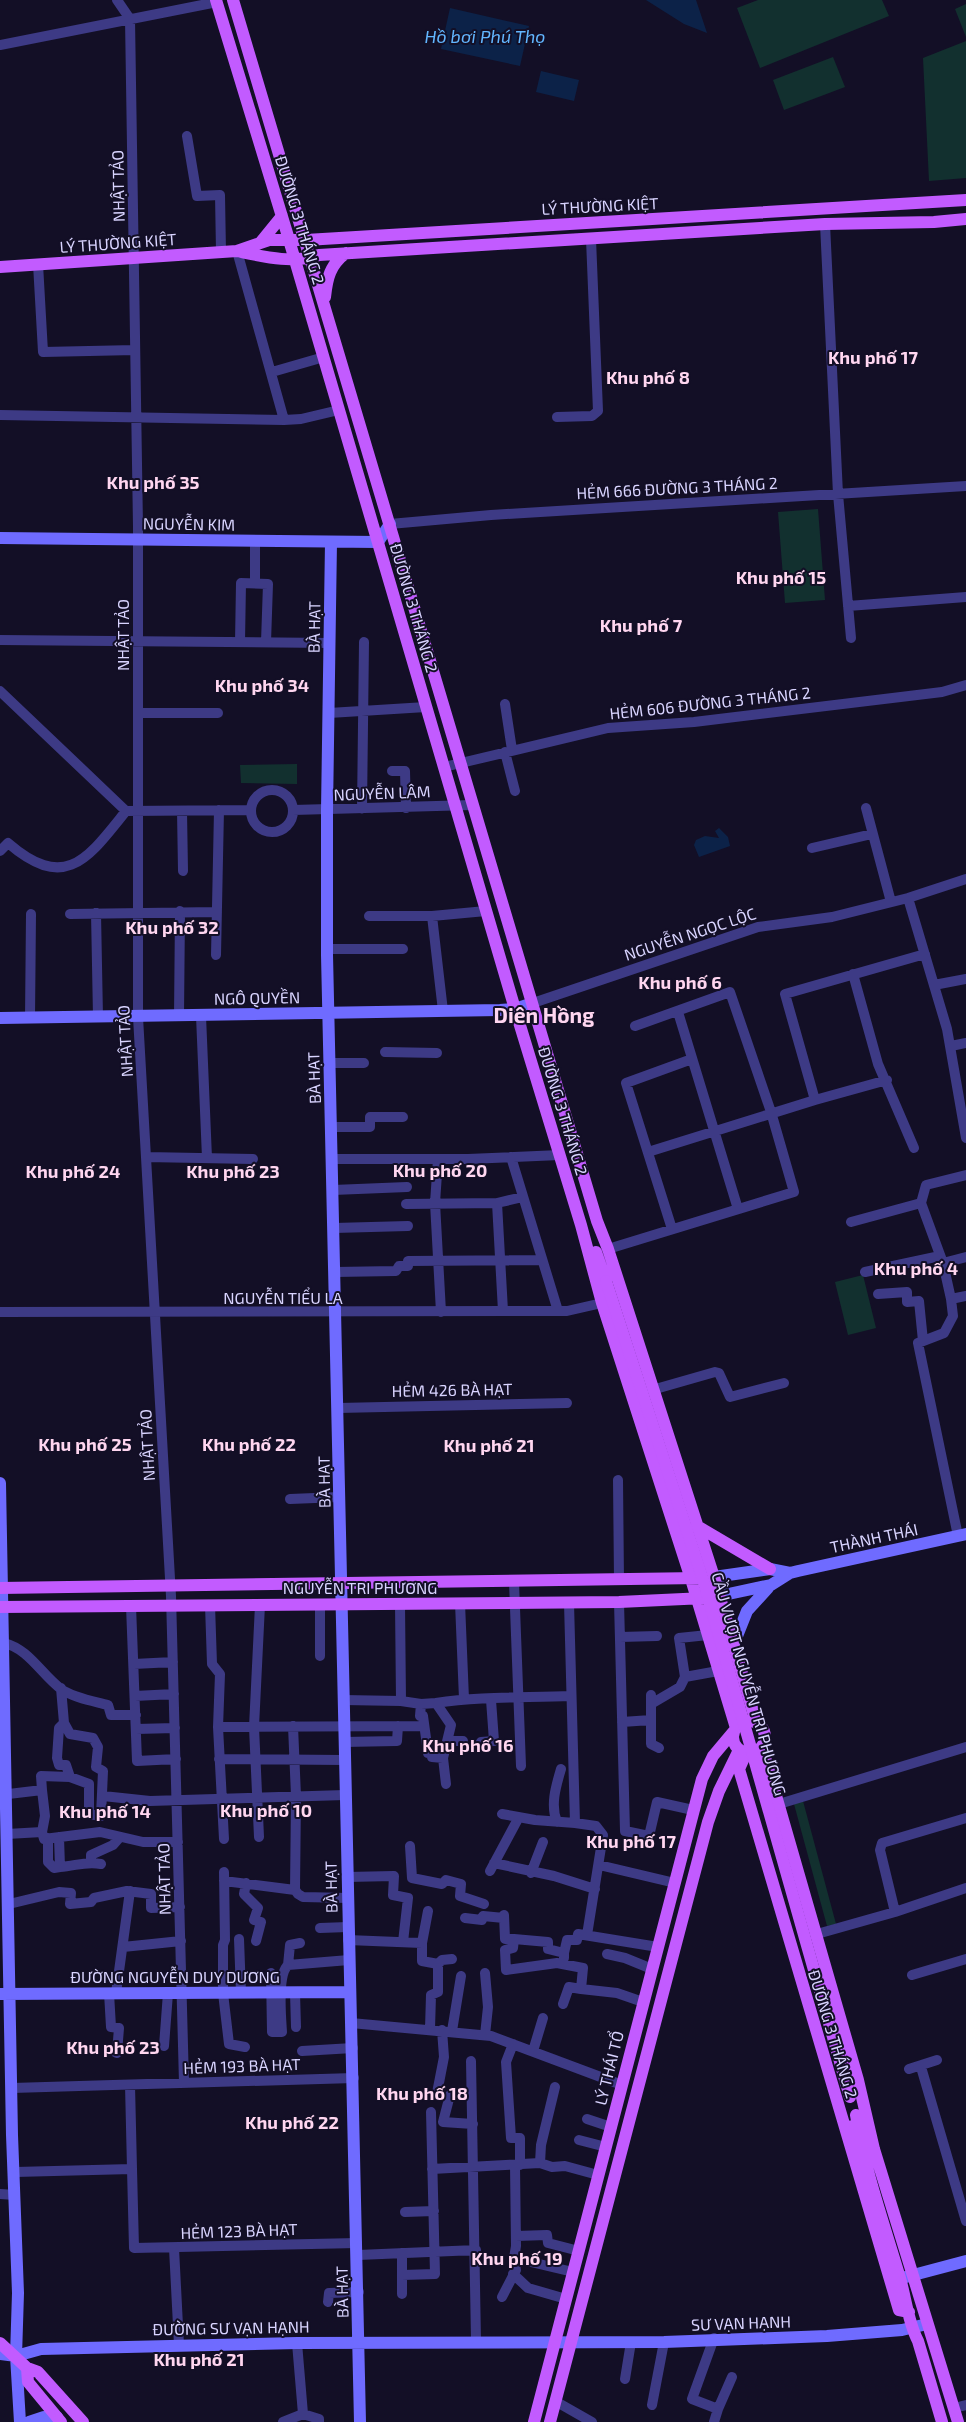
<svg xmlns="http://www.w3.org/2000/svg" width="966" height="2422" font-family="'Exo 2',sans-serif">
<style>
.green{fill:#12302f}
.water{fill:#0c2248}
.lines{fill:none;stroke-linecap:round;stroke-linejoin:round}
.street{stroke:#3d3a85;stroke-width:10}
.secondary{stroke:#6f6bff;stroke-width:12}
.primary{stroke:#c25bff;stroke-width:12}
.primary-bridge{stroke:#c25bff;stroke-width:12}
.labels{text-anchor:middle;stroke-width:4;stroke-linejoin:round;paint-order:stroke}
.street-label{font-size:16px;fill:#d9d4ff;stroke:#130f26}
.water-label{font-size:18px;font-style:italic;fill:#62b6ff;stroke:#130f26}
.neighbourhood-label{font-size:18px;font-weight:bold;fill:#ffd6f0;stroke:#130f26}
.district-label{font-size:21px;font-weight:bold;fill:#ffd6f0;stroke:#130f26}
</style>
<rect width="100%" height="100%" fill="#130f26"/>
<!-- green -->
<path class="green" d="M 758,0 L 882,0 L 889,16 L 760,68 L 737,8 Z
M 966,4 L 966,37 L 955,9 Z
M 966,41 L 966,178 L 929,181 L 923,58 Z
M 833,57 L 845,87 L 784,110 L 773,80 Z
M 818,509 L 825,600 L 785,603 L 778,512 Z
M 297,764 L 297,784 L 241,783 L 240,765 Z
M 863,1275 L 876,1328 L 848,1335 L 835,1282 Z
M 803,1801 L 836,1924 L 827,1926 L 794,1804 Z"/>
<!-- water -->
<path class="water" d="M 646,0 L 696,0 L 707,33 L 684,24 Z
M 450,8 L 529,26 L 520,66 L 441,49 Z
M 541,71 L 579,80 L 574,101 L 536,92 Z
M 719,828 L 728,837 L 730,846 L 699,857 L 694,845 L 696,840 L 705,836 L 719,838 L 715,831 Z"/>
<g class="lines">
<!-- street -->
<path class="street" d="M 117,0 L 130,19 L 138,527 L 138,1017 L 171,1596 L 184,2083
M 0,45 L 217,2
M 187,136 L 197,196 L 220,195 L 221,252
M 825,224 L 838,494 L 851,638
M 237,251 L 284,420
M 38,264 L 43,352 L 135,350
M 272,372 L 324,357
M 0,415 L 284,420 L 301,419 L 339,410
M 557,417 L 592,416 L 598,411 L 591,239
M 390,524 L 491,515 L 966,486
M 255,583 L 255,541
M 848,606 L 966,597
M 0,640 L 330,643
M 240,642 L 241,583 L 268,584 L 266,642
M 0,691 L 126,811 L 251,810
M 505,704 L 512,750
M 138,713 L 218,713
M 329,713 L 426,707
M 505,752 L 515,791
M 444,767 L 608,728 L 694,722 L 942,692 L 966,685
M 392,771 L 405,771 L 406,808
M251 811a21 21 0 1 1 42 0a21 21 0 1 1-42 0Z
M 866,808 L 891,902
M 362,809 L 364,642
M 293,810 L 472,805
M 182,811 L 183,871
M 812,848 L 872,834
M 0,851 L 8,843 C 66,893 88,858 126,811
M 908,898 L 947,1029 L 966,1138
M 96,913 L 98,1017
M 70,914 L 217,912
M 369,916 L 432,916 L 486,911
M 432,916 L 443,1011
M 327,949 L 403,949
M 216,955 L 219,810
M 853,974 L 878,1064 L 914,1148
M 934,985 L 966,979
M 530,1004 L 758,927 L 832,917 L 908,898 L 966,879
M 678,1012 L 738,1209
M 179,1016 L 180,911
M 201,1016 L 207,1158
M 30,1018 L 31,914
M 951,1046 L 966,1043
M 385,1052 L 437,1053
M 330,1063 L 364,1063
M 887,1080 L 815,1100 L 785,994 L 925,954
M 332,1127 L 370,1127 L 370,1117 L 403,1117
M 648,1152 L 815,1100
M 146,1157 L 253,1159
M 511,1157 L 558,1311
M 332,1159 L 468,1159 L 560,1155
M 438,1159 L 435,1203 L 441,1312
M 333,1190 L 407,1187
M 497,1203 L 503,1311
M 406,1204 L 497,1203 L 523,1197
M 851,1222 L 921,1203
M 334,1228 L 408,1226
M 672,1229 L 626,1083 L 692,1059
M 608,1249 L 794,1192 L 771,1112 L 730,992 L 635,1026
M 408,1261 L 542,1260
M 943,1263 L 966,1257
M 335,1272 L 396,1271 L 399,1266 L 408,1266
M 865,1272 L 940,1256
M 878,1294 L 907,1292 L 907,1302 L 919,1301 L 923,1341
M 951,1299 L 966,1296
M 0,1312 L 567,1311 L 602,1303
M 652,1390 L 715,1372 L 719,1373 L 730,1397 L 784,1383
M 338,1408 L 567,1403
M 618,1480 L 619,1580
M 290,1499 L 340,1497
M 958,1536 L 918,1343 L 944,1333 L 953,1316 L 951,1299 L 943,1263 L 921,1203 L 926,1185 L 966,1175
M 514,1582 L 521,1766
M 619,1602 L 625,1831 L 649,1836 L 657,1802 L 693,1810
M 460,1603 L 464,1699
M 400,1604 L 401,1701 L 421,1704 L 436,1703 L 451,1725 L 443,1758 L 446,1784
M 210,1605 L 212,1664 L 220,1674 L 218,1727 L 224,1839
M 131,1606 L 137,1761 L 176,1759
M 620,1637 L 657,1636
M 4,1643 C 29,1649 41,1674 61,1689 C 74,1698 93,1701 108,1705 L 111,1715 L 136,1715
M 320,1656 L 320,1605
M 134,1664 L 173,1662
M 685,1677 L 679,1638 L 708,1635
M 651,1695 L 651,1744 L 659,1748
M 135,1696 L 174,1694
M 343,1700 L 401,1701
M 436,1703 C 480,1696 526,1698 571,1696
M 421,1704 L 420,1716 L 423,1716 L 428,1753 L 432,1753 L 432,1757 L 443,1758
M 651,1704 L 680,1687 L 685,1677 L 718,1671
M 622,1722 L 651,1720
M 64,1723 L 59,1728 L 57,1758 L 59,1765 L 66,1765 L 70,1777
M 293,1726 L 296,1796 L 295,1890
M 218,1727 L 424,1726
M 136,1729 L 175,1728
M 448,1741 L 463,1741
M 344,1742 L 397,1741 L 398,1726
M 481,1742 L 494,1741 L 491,1700
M 219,1759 L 344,1760
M 0,1795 L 42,1790 L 41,1776 L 70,1777 L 89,1784 L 89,1814 L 101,1816 L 103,1771 L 96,1767 L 98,1747 L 93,1738 L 70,1734 L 64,1723 L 61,1688
M 103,1796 L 150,1801 L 345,1795
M 779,1804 L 966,1747
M 502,1814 L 535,1820 L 575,1823 L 569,1603
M 557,1822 C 550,1805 556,1786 561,1769
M 575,1823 L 596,1826 L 603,1835 L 587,1935
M 42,1832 L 45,1816 L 42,1790
M 7,1834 L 42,1832 L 44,1839 L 100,1832 L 143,1842 L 178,1842
M 59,1837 L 60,1867 C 76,1866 85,1861 101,1864
M 259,1837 L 254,1727 L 260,1605
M 48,1838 L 48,1862 L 54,1868 L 60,1867
M 410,1846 L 412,1878 L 442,1884 L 446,1880 L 461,1884 L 460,1896 L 484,1904
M 91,1862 L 91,1855 L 113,1845 L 120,1837
M 494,1863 L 554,1876 L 595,1889
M 599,1865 L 675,1883
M 490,1871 L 519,1817
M 224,1872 L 225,1940 L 223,1945 L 223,1993 L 229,2044 L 245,2047
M 531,1873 L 543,1842
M 347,1877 L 394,1876 L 393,1895 L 408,1898 L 403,1942
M 224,1881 L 295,1890 L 298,1894 L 303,1897 L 348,1898
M 246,1883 L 244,1894 L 258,1908 L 254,1920 L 261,1922 L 256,1941
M 9,1904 L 59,1892 L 71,1893 L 70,1904 L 91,1902 L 94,1898 L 127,1891 L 151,1894 L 151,1908 L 180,1907
M 895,1912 L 880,1850 L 882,1843 L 966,1818
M 504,1915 L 505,1939 L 514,1939 L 513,1948 L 505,1950 L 506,1970 L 557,1963 L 583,1968 L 581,1989 L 617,1993 L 643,2002
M 483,1916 L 504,1918
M 465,1918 L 482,1920
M 320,1928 L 348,1927
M 817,1934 L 895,1912 L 966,1888
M 239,1939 L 241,1993
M 514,1939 L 548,1942 L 548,1949 L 564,1953 L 564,1958
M 348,1940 L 422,1943 L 422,1961 L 438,1964 L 442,1960 L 452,1959
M 422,1943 L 428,1911
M 123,1947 L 181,1941
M 564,1953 L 567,1940 L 577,1940 L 578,1934 L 658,1947
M 607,1954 L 625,1958 L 652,1969
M 288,1965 L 349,1960
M 271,1973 L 272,2032 L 282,2032 C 281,2016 277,1975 288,1965 L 290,1945 L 300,1943
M 912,1975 L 966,1959
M 109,1993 L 111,2027 L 119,2028 L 117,2053 L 115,2052
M 116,1993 L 130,1891
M 295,1993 L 296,2027
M 563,2004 L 569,1987 L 581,1989
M 351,2023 L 491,2036 L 622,2085
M 430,2029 L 431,1995 L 438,1992 L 438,1964
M 452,2031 L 461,1976
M 485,2035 L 488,2007 L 485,1973
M 513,2044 L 506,2062 L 511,2138 L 520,2138 L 520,2165
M 164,2046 L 168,1993
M 302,2051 L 353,2048
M 533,2051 L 543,2018
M 471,2061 L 476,2341
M 921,2067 L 966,2221
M 909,2069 L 937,2060
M 130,2085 L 132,2169
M 12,2088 L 354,2078
M 437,2093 L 444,2057 L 442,2030
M 450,2095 L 443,2122 L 473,2124
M 587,2119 L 611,2127
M 579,2140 L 606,2147
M 540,2163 L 541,2145 L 555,2087
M 432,2169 L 540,2163 L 552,2167 L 565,2166 L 598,2175
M 15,2172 L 132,2169 L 134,2248 L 357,2243
M 0,2194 L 15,2195
M 405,2212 L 434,2211
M 516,2236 L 547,2235 L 548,2243 L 579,2251
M 174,2248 L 179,2345
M 402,2253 L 402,2294
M 358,2255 L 476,2250
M 514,2258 L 573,2272
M 513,2274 L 528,2288 L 566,2299
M 402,2275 L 435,2274 L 431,2112
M 502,2297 L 516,2270 L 514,2258 L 516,2246 L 515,2165
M 328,2302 L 329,2293 L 359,2292
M 625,2379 L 631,2342
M 555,2401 L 592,2422
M 652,2405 L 664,2342
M 954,2408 L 966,2405
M 718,2409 L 732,2377
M 303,2414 L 319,2419 L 319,2422
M 283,2422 L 303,2414 L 297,2343
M 714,2422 L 718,2409 L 692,2399 L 714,2338"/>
<!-- secondary -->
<path class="secondary" d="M 0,538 L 378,542 L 390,524
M 331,542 L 327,810 L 327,955 L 360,2422
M 0,1018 L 500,1010 L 515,1009 L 530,1004
M 0,1483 L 12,2135 L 18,2293 L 16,2356 L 20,2422
M 714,1577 L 770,1569 L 790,1573
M 719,1596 L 771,1585 L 790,1573 L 798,1571 L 966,1534
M 733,1646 L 747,1611 L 768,1588
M 0,1994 L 350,1992
M 902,2278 L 966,2261
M 0,2354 L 16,2356 L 41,2349 L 297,2343 L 664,2342 L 827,2336 L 902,2330 L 927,2324
M 29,2422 L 44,2417 L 57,2417"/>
<!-- primary -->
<path class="primary" d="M 216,0 L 287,233 L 515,1009 L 581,1225 L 602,1303 L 691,1579 L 736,1728
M 233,0 C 357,406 473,815 597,1221 L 608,1249 L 714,1577 L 756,1722
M 260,243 L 282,216
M 237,251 L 269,240 L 306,240 L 966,200
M 0,267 L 237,251 C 265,257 292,264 319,255 L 825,224 L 934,222 L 966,219
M 325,297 C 327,278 330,265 346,253
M 596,1252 L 606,1281
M 697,1526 L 770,1569
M 0,1588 L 699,1578
M 0,1607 L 619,1602 L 705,1598
M733 1737a16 16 0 1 1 32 0a16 16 0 1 1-32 0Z
M 762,1747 L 858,2080 L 874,2149 L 958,2422
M 744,1758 L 739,1769 L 899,2310 L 909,2312
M 856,2115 C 865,2171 884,2224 900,2278 C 906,2299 908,2322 918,2341 L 942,2422
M 852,2126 L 862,2152
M 0,2343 L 27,2368 L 38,2372 L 83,2422
M 27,2368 L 28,2382 L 61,2422
M 534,2422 L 702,1779 L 713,1756 L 734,1731
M 550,2422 L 708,1822 L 719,1791 L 739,1750"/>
<!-- primary-bridge -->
<path class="primary-bridge" d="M 606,1281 L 705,1586 L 850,2097"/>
</g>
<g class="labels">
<!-- street labels -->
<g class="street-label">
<text transform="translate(118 186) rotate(-91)" y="6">NHẬT TẢO</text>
<text transform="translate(600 206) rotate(-3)" y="6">LÝ THƯỜNG KIỆT</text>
<text transform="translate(300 220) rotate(73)" y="6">ĐƯỜNG 3 THÁNG 2</text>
<text transform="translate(118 243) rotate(-4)" y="6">LÝ THƯỜNG KIỆT</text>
<text transform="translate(677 488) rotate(-3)" y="6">HẺM 666 ĐƯỜNG 3 THÁNG 2</text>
<text transform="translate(189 524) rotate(1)" y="6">NGUYỄN KIM</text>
<text transform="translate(414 608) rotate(74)" y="6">ĐƯỜNG 3 THÁNG 2</text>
<text transform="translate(314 627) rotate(-89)" y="6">BÀ HẠT</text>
<text transform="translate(123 635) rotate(-90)" y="6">NHẬT TẢO</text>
<text transform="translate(710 703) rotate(-6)" y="6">HẺM 606 ĐƯỜNG 3 THÁNG 2</text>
<text transform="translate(382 793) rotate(-2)" y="6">NGUYỄN LÂM</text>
<text transform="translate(690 934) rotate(-18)" y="6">NGUYỄN NGỌC LỘC</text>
<text transform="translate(257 998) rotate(-1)" y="6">NGÔ QUYỀN</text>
<text transform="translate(125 1041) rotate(-93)" y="6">NHẬT TẢO</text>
<text transform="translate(314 1078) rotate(-92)" y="6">BÀ HẠT</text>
<text transform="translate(563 1111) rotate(73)" y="6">ĐƯỜNG 3 THÁNG 2</text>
<text x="283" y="1304">NGUYỄN TIỂU LA</text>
<text transform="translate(452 1390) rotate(-1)" y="6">HẺM 426 BÀ HẠT</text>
<text transform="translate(147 1445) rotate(-93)" y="6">NHẬT TẢO</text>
<text transform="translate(324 1482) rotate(-91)" y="6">BÀ HẠT</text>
<text transform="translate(874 1538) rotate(-12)" y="6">THÀNH THÁI</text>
<text x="360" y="1594">NGUYỄN TRI PHƯƠNG</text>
<text transform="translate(749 1684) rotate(74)" y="6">CẦU VƯỢT NGUYỄN TRI PHƯƠNG</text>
<text transform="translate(164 1879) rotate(-91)" y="6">NHẬT TẢO</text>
<text transform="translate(331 1887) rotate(-91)" y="6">BÀ HẠT</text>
<text x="175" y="1983">ĐƯỜNG NGUYỄN DUY DƯƠNG</text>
<text transform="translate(833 2034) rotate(73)" y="6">ĐƯỜNG 3 THÁNG 2</text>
<text transform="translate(242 2066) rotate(-2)" y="6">HẺM 193 BÀ HẠT</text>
<text transform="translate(609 2068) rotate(-76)" y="6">LÝ THÁI TỔ</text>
<text transform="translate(239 2231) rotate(-2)" y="6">HẺM 123 BÀ HẠT</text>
<text transform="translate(342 2292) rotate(-91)" y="6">BÀ HẠT</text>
<text transform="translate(741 2323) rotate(-2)" y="6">SƯ VẠN HẠNH</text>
<text transform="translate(231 2328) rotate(-1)" y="6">ĐƯỜNG SƯ VẠN HẠNH</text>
</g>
<!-- water labels -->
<g class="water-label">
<text x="485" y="43">Hồ bơi Phú Thọ</text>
</g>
<!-- neighbourhood labels -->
<g class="neighbourhood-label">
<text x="873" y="364">Khu phố 17</text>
<text x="648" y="384">Khu phố 8</text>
<text x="153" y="489">Khu phố 35</text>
<text x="781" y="584">Khu phố 15</text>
<text x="641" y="632">Khu phố 7</text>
<text x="262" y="692">Khu phố 34</text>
<text x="172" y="934">Khu phố 32</text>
<text x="680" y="989">Khu phố 6</text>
<text x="440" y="1177">Khu phố 20</text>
<text x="73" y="1178">Khu phố 24</text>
<text x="233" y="1178">Khu phố 23</text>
<text x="916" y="1275">Khu phố 4</text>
<text x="85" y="1451">Khu phố 25</text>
<text x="249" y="1451">Khu phố 22</text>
<text x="489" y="1452">Khu phố 21</text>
<text x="468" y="1752">Khu phố 16</text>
<text x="266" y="1817">Khu phố 10</text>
<text x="105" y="1818">Khu phố 14</text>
<text x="631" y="1848">Khu phố 17</text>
<text x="113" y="2054">Khu phố 23</text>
<text x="422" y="2100">Khu phố 18</text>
<text x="292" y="2129">Khu phố 22</text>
<text x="517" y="2265">Khu phố 19</text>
<text x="199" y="2366">Khu phố 21</text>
</g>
<!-- district labels -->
<g class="district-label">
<text x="544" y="1023">Diên Hồng</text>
</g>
</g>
</svg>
